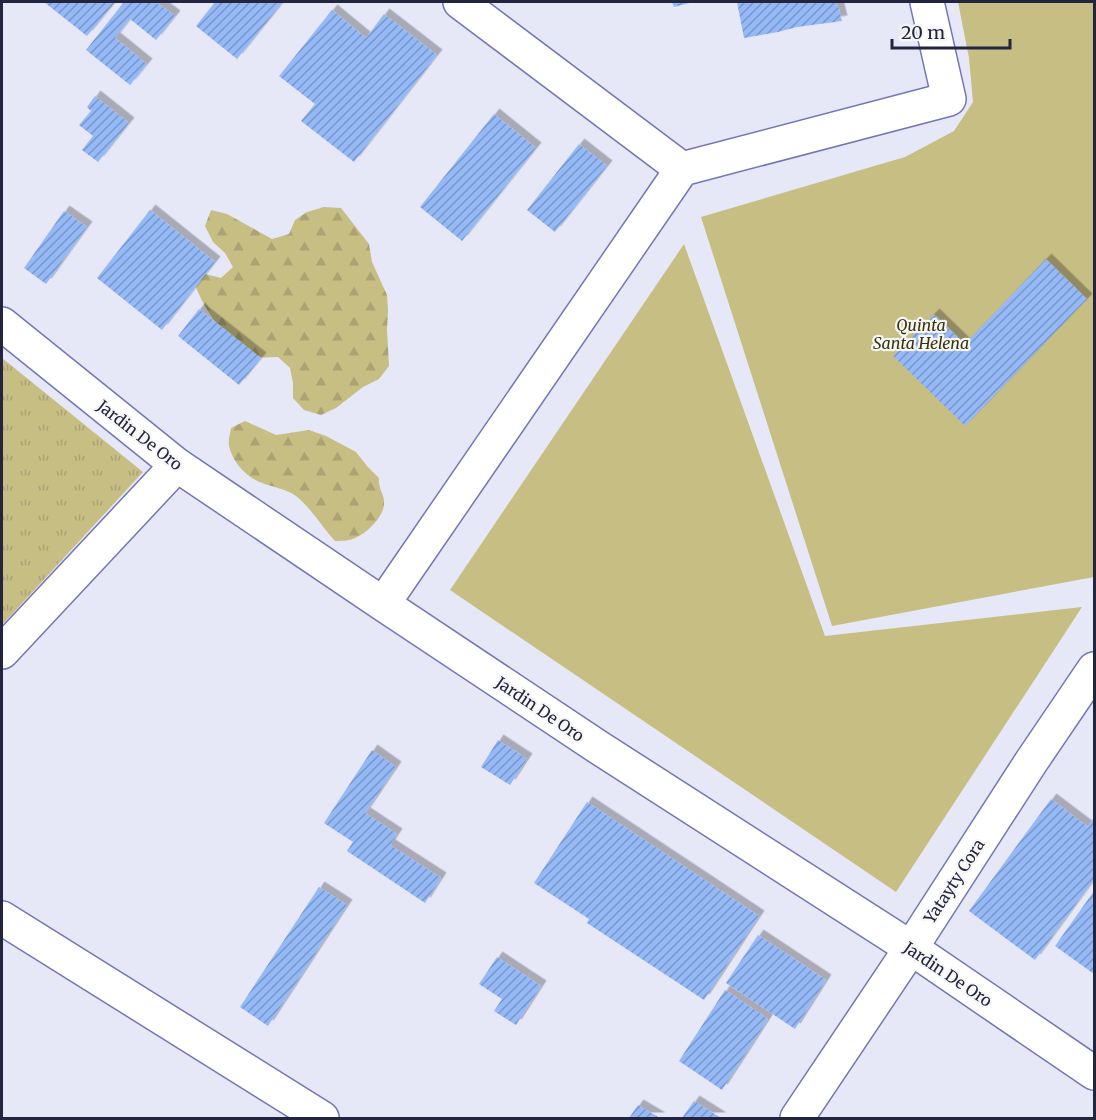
<svg xmlns="http://www.w3.org/2000/svg" width="1096" height="1120" font-family="Merriweather,serif">
<style>
.grass{fill:url(#grass-tufts)}
.forest{fill:url(#forest-firs)}
.green{fill:#c7be84}
.building{fill:url(#building-hatch);filter:url(#shadow)}
.lines{fill:none;stroke-linecap:round;stroke-linejoin:round}
.minor-casing{stroke:#7376b6;stroke-width:36}
.minor{stroke:#fff;stroke-width:33}
.labels{text-anchor:middle;stroke-width:4.5;stroke-linejoin:round;paint-order:stroke}
.park-label{font-size:16px;font-style:italic;fill:#393307;stroke:#f6f6f6}
.street-label{font-size:16px;fill:#23243e;stroke:#f6f6f6}
</style>
<defs>
<pattern id="grass-tufts" width="24" height="20" patternUnits="userSpaceOnUse" patternTransform="scale(1.5)"><rect width="24" height="20" fill="#c7be84"/><path d="M3 7l-1-3M5 7V3M7 7l1-3M15 17l-1-3M17 17v-4M19 17l1-3" fill="none" stroke="#aba373"/></pattern>
<pattern id="forest-firs" width="22" height="20" patternUnits="userSpaceOnUse" patternTransform="scale(1.5)"><rect width="22" height="20" fill="#c7be84"/><path d="M5 1l3.5 6h-7zM16 11l3.5 6h-7z" fill="#aba373"/></pattern>
<pattern id="building-hatch" width="6" height="6" patternUnits="userSpaceOnUse" patternTransform="scale(1.5)"><rect width="6" height="6" fill="#95b9f6"/><path d="M-1 1l2-2M0 6l6-6M5 7l2-2" fill="none" stroke="#7996c9"/></pattern>
<filter id="shadow"><feDropShadow dx="5.5" dy="-5.5" stdDeviation="0" flood-color="#0004"/></filter>
</defs>
<rect width="100%" height="100%" fill="#e6e8f7"/>
<!-- grass -->
<path class="grass" d="M 2,358 L 143,472 L 2,625 Z"/>
<!-- forest -->
<path class="forest" d="M 324,207 L 341,208 L 369,244 L 372,262 L 387,295 L 388,311 L 387,329 L 389,366 L 379,379 L 363,387 L 336,408 L 321,415 L 304,410 L 293,398 L 293,383 L 290,368 L 278,357 C 271,357 264,358 258,357 C 231,349 205,312 196,287 L 205,274 L 221,278 L 233,267 L 225,253 L 213,242 L 205,226 L 211,210 L 227,214 L 272,239 L 289,234 L 295,220 L 307,212 Z
M 245,421 L 276,435 L 309,430 L 326,436 L 356,452 L 367,466 L 379,478 C 378,490 384,493 384,502 C 385,516 367,533 355,538 C 349,541 341,541 335,541 C 322,527 312,509 296,496 C 286,489 273,487 262,483 C 246,477 233,463 229,446 C 228,441 230,434 231,428 Z"/>
<!-- green -->
<path class="green" d="M 958,2 L 1094,2 L 1094,577 L 832,626 L 701,217 L 905,157 L 954,131 L 973,102 L 969,58 Z
M 684,244 L 825,636 L 1082,607 L 896,892 L 450,590 Z"/>
<!-- building -->
<path class="building" d="M 44,2 L 115,2 L 87,36 Z
M 124,2 L 156,2 L 175,16 L 156,40 L 130,19 L 115,38 L 147,64 L 130,85 L 86,50 Z
M 215,2 L 283,2 L 237,59 L 196,26 Z
M 672,2 L 693,2 L 674,7 Z
M 737,2 L 835,2 L 839,9 L 842,21 L 797,27 L 778,32 L 744,38 Z
M 332,10 L 366,38 L 384,14 L 437,55 L 354,162 L 301,121 L 315,104 L 279,76 Z
M 95,96 L 129,123 L 98,162 L 82,150 L 93,136 L 79,125 L 91,111 L 87,107 Z
M 494,114 L 536,148 L 462,241 L 420,207 Z
M 579,144 L 607,166 L 555,232 L 527,210 Z
M 150,210 L 215,262 L 162,330 L 97,278 Z
M 64,211 L 87,227 L 46,284 L 24,268 Z
M 1046,259 L 1087,299 L 965,426 L 893,356 L 934,314 L 965,344 Z
M 199,309 L 261,358 L 239,385 L 178,336 Z
M 498,740 L 527,759 L 510,785 L 481,767 Z
M 372,750 L 396,767 L 365,813 L 397,834 L 390,845 L 441,878 L 425,903 L 347,851 L 353,842 L 324,823 Z
M 1051,799 L 1088,827 L 1094,817 L 1094,879 L 1035,960 L 969,911 Z
M 587,802 L 759,916 L 704,1000 L 587,923 L 589,919 L 534,883 Z
M 319,887 L 347,905 L 268,1026 L 240,1007 Z
M 1094,891 L 1094,974 L 1055,946 Z
M 758,935 L 826,980 L 795,1029 L 726,983 Z
M 497,957 L 541,986 L 516,1025 L 494,1011 L 502,999 L 479,984 Z
M 725,990 L 768,1019 L 722,1090 L 679,1061 Z
M 694,1101 L 721,1118 L 682,1118 Z
M 638,1105 L 660,1118 L 629,1118 Z"/>
<g class="lines">
<!-- minor casing -->
<g class="minor-casing">
<path id="minor" d="M 460,2 L 682,169
M 2,324 L 177,465 L 383,604 L 598,747 L 911,948 L 1094,1073
M 383,604 L 682,169 L 949,99 L 927,2
M 2,652 L 177,465
M 2,918 L 322,1118
M 797,1118 L 911,948 L 1031,762 L 1094,669"/>
</g>
<!-- minor -->
<use href="#minor" class="minor"/>
</g>
<g class="labels">
<!-- park labels -->
<g class="park-label">
<text x="921" y="331">Quinta<tspan x="921" dy="18">Santa Helena</tspan></text>
</g>
<!-- street labels -->
<g class="street-label">
<text transform="translate(140 435) rotate(38)" y="6">Jardin De Oro</text>
<text transform="translate(540 709) rotate(34)" y="6">Jardin De Oro</text>
<text transform="translate(954 881) rotate(-57)" y="6">Yatayty Cora</text>
<text transform="translate(948 974) rotate(34)" y="6">Jardin De Oro</text>
</g>
</g>
<!-- border -->
<rect width="1096" height="1120" fill="none" stroke="#23243e" stroke-width="6"/>
<!-- scale -->
<path d="M892 39v9h118v-9" fill="none" stroke="#23243e" stroke-width="3"/>
<text x="901" y="39" font-size="18" fill="#23243e" stroke="#f6f6f6" stroke-width="4.5" paint-order="stroke">20 m</text>
</svg>
